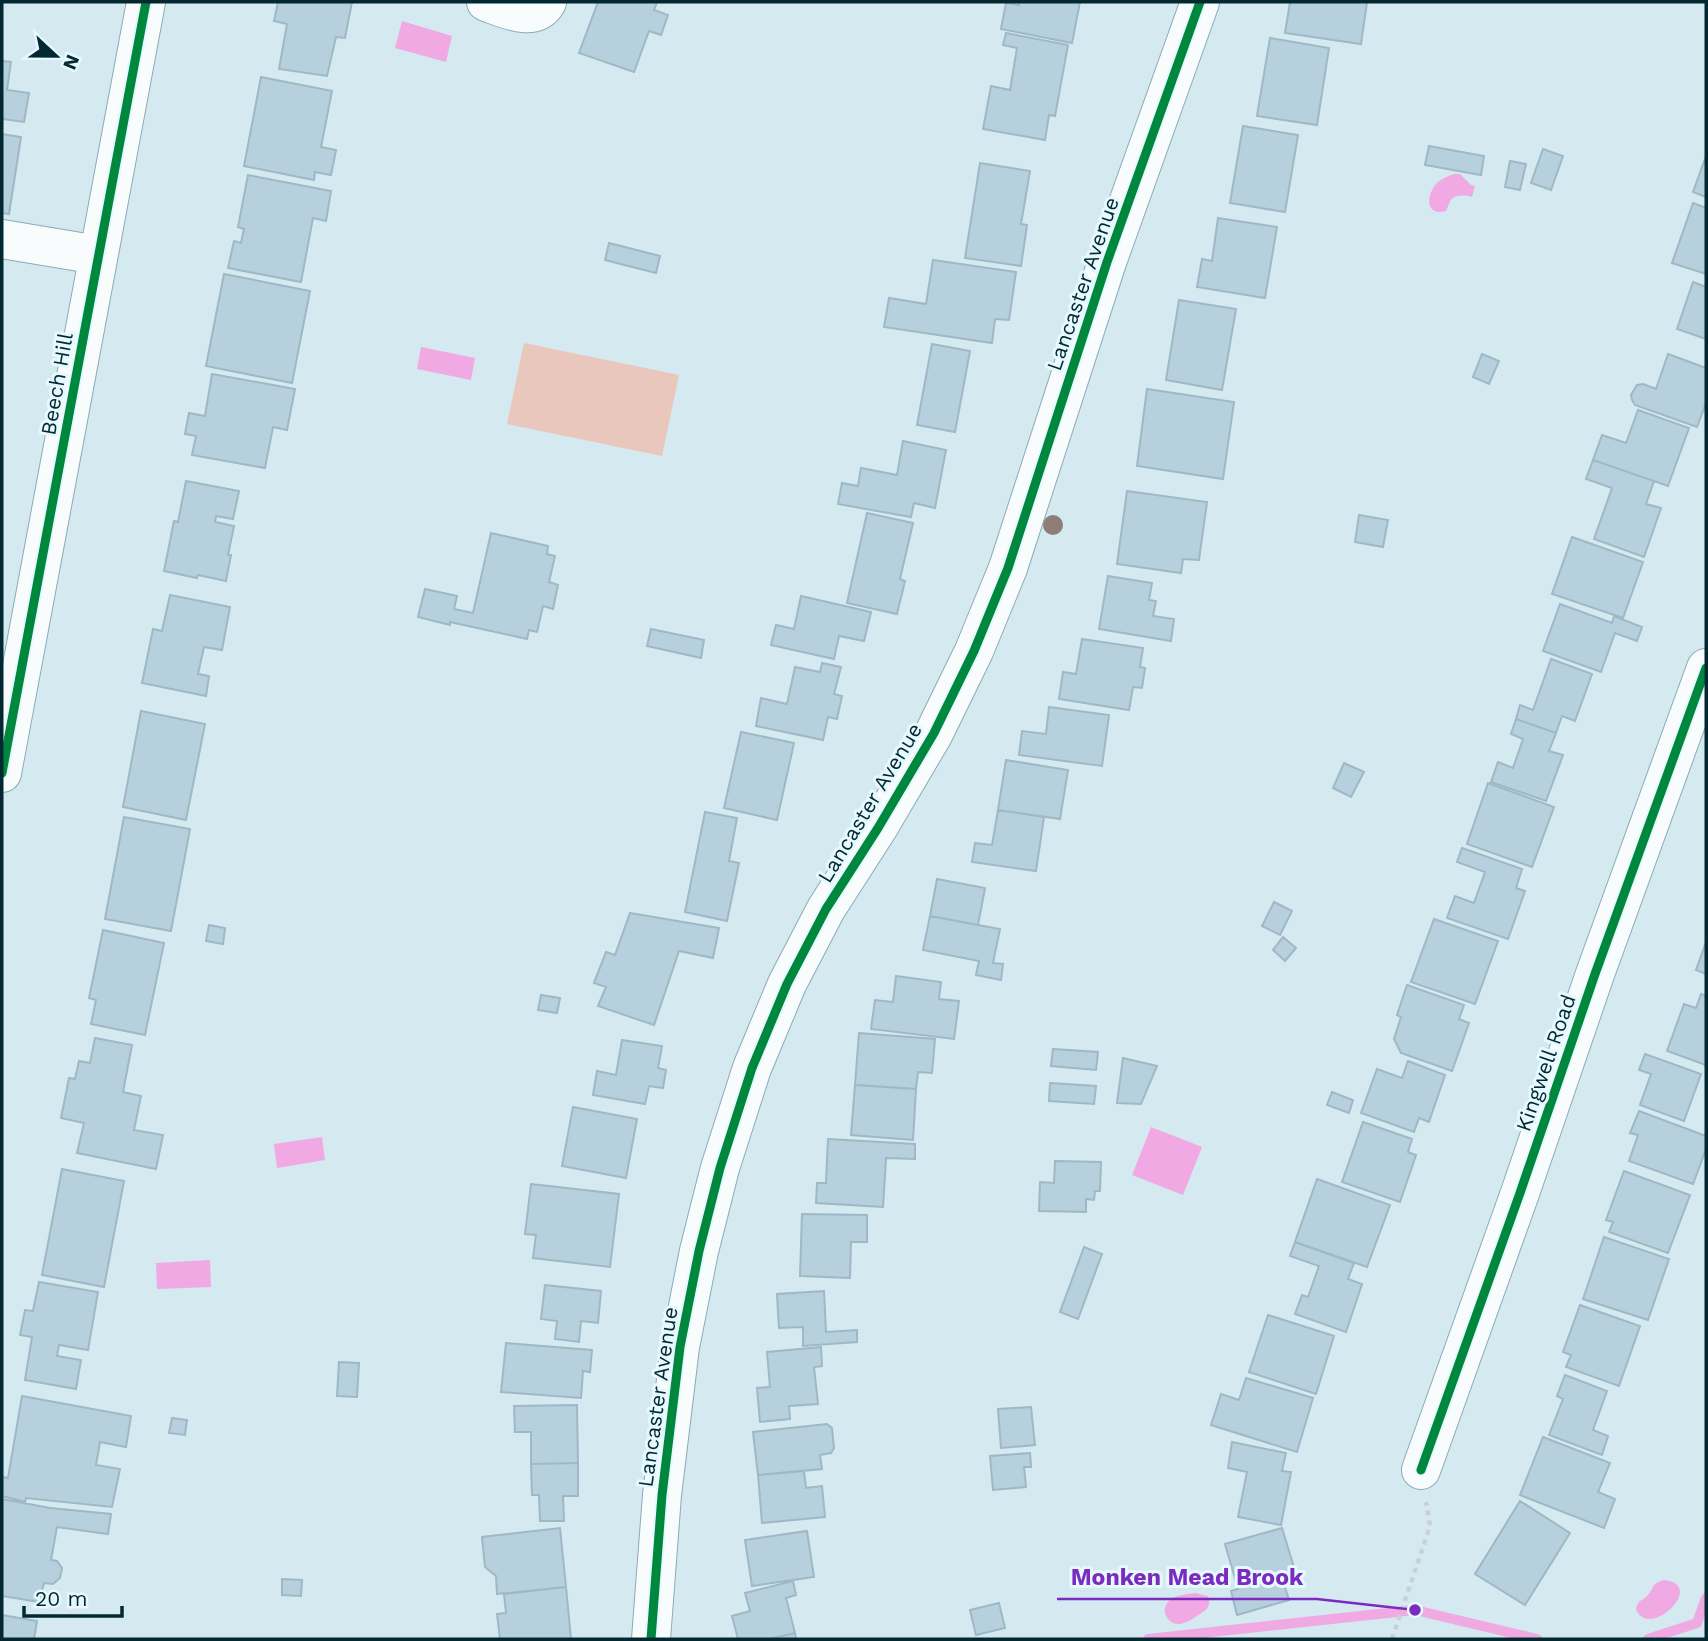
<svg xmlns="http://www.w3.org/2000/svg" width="1708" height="1641" font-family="'Work Sans',sans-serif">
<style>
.green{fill:#e9c7bc}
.water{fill:#f1a9e3}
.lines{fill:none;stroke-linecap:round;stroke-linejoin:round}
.stream{stroke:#f1a9e3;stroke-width:10}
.building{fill:#b7d0dd;stroke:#9fb8c5;stroke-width:2}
.minor-casing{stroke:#8aacb5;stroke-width:40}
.path{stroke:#cad1d4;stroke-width:4.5;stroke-dasharray:5 5;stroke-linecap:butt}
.minor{stroke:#f9fcfd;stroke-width:38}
.cycleway-casing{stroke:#e6f9ff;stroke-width:13}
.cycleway{stroke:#00873e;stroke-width:9}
.tree{fill:#8f7d77}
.labels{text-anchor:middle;stroke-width:6;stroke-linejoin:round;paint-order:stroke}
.street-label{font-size:21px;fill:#032831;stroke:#e6f9ff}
.leader{fill:none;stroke:#7b2cbf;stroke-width:2.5}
.callout-dot{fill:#7b2cbf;stroke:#e6f9ff;stroke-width:2.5}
.callout-label{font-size:23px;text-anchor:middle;font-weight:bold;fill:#7b2cbf;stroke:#e6f9ff;stroke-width:6;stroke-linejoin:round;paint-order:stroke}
</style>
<rect width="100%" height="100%" fill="#d4e9f0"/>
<!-- green -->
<path class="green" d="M 524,343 L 679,375 L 662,456 L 507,424 Z"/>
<!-- water -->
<path class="water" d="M 402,21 L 452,36 L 446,62 L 395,48 Z
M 1454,174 L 1460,174 L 1471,185 L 1475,186 L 1472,197 C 1467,195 1457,195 1453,198 C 1449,200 1448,208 1446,211 C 1423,217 1427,192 1438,182 C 1443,178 1448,176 1454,174 Z
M 421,347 L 475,358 L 471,380 L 417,369 Z
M 1151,1127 L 1202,1147 L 1183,1195 L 1132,1175 Z
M 322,1137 L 325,1160 L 277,1168 L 274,1144 Z
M 210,1260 L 211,1287 L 157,1289 L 156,1263 Z
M 1664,1580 C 1708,1585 1648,1641 1636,1609 C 1639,1599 1641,1602 1647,1596 C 1655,1588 1650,1584 1664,1580 Z
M 1195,1593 L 1208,1596 C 1211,1605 1208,1609 1200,1614 C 1194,1618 1187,1623 1180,1624 C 1168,1625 1159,1610 1169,1601 C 1175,1595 1187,1594 1195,1593 Z"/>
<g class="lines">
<!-- stream -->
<path class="stream" d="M 1148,1639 L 1415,1610 L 1537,1639
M 1648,1639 L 1697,1623 L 1706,1598"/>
</g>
<!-- building -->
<path class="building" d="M 278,2 L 352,2 L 345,38 L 336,37 L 327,76 L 279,69 L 287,24 L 274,21 Z
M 598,2 L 657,2 L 654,10 L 668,15 L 661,35 L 649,31 L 634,72 L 579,53 Z
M 1019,2 L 1080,2 L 1072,43 L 1001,29 L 1006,3 L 1019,5 Z
M 1290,2 L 1367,2 L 1361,44 L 1285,33 Z
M 1006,33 L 1068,45 L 1055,116 L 1049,115 L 1045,140 L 983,129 L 991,86 L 1010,90 L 1017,48 L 1003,45 Z
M 1270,38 L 1329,48 L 1317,125 L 1257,116 Z
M 2,61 L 11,62 L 7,90 L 29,93 L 24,122 L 2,119 Z
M 261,77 L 332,91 L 321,147 L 336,150 L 331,175 L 315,172 L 314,180 L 244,166 Z
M 1243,126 L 1298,135 L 1285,212 L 1230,203 Z
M 2,134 L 21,137 L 9,214 L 2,213 Z
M 1429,146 L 1484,156 L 1481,175 L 1425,165 Z
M 1543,149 L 1563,156 L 1551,190 L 1531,183 Z
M 1706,156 L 1706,197 L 1693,192 Z
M 1510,161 L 1526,164 L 1520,190 L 1505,187 Z
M 980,163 L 1030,171 L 1021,224 L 1027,225 L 1021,266 L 965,258 Z
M 248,175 L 331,191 L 326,221 L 313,218 L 301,282 L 228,268 L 234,241 L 241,243 L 244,229 L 238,227 Z
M 1693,203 L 1706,208 L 1706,274 L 1672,263 Z
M 1218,218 L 1277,227 L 1265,298 L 1197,287 L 1202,259 L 1212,261 Z
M 609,243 L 660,256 L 656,273 L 605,260 Z
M 933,260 L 1016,272 L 1009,320 L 995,319 L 992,343 L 884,327 L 889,298 L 926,304 Z
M 224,274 L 310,291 L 292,383 L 206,366 Z
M 1693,282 L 1706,287 L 1706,339 L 1677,329 Z
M 1179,300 L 1236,309 L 1222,390 L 1166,380 Z
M 932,344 L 970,351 L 955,432 L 917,425 Z
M 1482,354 L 1499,361 L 1489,384 L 1473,377 Z
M 1668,354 L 1706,368 L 1706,403 L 1697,427 L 1635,405 L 1632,400 L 1631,395 L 1637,385 L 1643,384 L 1656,389 Z
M 212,374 L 295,389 L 287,430 L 273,427 L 265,468 L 192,455 L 196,436 L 185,434 L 189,413 L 205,416 Z
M 1147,389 L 1234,402 L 1223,479 L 1137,466 Z
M 1638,410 L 1689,428 L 1668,486 L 1593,460 L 1602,435 L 1626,443 Z
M 903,441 L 946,450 L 935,508 L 914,503 L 911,517 L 838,504 L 842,483 L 858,486 L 861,468 L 897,475 Z
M 1593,460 L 1654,481 L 1646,504 L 1661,508 L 1644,557 L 1594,539 L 1612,488 L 1586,479 Z
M 186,481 L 239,491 L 233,519 L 216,516 L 215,522 L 234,526 L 228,555 L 231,555 L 226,581 L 198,575 L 197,578 L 164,571 L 174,521 L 178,522 Z
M 1127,491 L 1207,502 L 1199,560 L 1183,559 L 1181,573 L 1117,564 Z
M 867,513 L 913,523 L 900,579 L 905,581 L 897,614 L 847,603 Z
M 1359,515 L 1388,520 L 1383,547 L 1355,542 Z
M 491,533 L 548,546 L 547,554 L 555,556 L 549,582 L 558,585 L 553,609 L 543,606 L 537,632 L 529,630 L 527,639 L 450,622 L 450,625 L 418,617 L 425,589 L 457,596 L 454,609 L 473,613 Z
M 1572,537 L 1643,562 L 1623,618 L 1552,594 Z
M 1108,576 L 1152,583 L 1149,600 L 1156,601 L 1153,616 L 1174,619 L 1171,641 L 1099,629 Z
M 170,595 L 230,607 L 222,650 L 204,647 L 198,674 L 209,676 L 206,696 L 142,683 L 153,629 L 162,631 Z
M 801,596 L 871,612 L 864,641 L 839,636 L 834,659 L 771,645 L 776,625 L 794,629 Z
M 1560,604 L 1612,623 L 1614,616 L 1642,627 L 1637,641 L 1615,633 L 1601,672 L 1543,651 Z
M 651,629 L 704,640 L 701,658 L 647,646 Z
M 1082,639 L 1143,648 L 1140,667 L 1145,668 L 1142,688 L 1133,687 L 1129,710 L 1059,699 L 1063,672 L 1076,674 Z
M 1551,659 L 1592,674 L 1575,721 L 1562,716 L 1556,733 L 1516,719 L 1520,705 L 1533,710 Z
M 822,663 L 841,667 L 834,694 L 842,696 L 837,719 L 828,717 L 823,740 L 756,726 L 761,698 L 787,704 L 795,667 L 820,672 Z
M 1049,707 L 1109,715 L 1102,766 L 1019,755 L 1022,731 L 1046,734 Z
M 141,711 L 205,724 L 186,820 L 123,807 Z
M 1516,719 L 1556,733 L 1549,751 L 1563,755 L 1546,801 L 1491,782 L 1498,762 L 1513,768 L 1523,739 L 1511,734 Z
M 741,732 L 794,743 L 777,820 L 724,808 Z
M 1006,760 L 1068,770 L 1060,819 L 998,810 Z
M 1344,763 L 1364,772 L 1351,797 L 1333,788 Z
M 1488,783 L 1554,807 L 1532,867 L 1467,844 Z
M 998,810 L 1044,817 L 1036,871 L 972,862 L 975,843 L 992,845 Z
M 705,812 L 737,818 L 729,861 L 739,863 L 727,921 L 685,912 Z
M 124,817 L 190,829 L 171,931 L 105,919 Z
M 1462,848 L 1522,869 L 1516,888 L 1525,891 L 1508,939 L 1447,918 L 1455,896 L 1474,903 L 1485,872 L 1457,862 Z
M 937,879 L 985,888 L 978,925 L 930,916 Z
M 1274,902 L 1292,911 L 1280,935 L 1262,926 Z
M 630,913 L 719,928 L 713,958 L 679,951 L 654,1025 L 598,1006 L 606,987 L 594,983 L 606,952 L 615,955 Z
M 930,916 L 1000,929 L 993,963 L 1003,964 L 1001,980 L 976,975 L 979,961 L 923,950 Z
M 1434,919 L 1498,941 L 1475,1004 L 1411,982 Z
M 209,925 L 225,928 L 223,944 L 206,941 Z
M 103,930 L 164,943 L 145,1035 L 91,1024 L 96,1000 L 89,998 Z
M 1283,937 L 1296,948 L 1285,961 L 1273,950 Z
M 1706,942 L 1706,974 L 1696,970 Z
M 896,976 L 941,982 L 939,999 L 959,1001 L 954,1039 L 871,1029 L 875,1000 L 893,1002 Z
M 1407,985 L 1464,1005 L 1459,1019 L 1469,1023 L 1452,1071 L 1401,1053 L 1394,1039 L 1401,1017 L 1397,1015 Z
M 1701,994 L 1706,996 L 1706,1065 L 1667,1051 L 1684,1004 L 1696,1008 Z
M 541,995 L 560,998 L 557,1013 L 538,1010 Z
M 859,1033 L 935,1039 L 932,1073 L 918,1072 L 916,1089 L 855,1085 Z
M 95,1038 L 132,1045 L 123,1092 L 141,1096 L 134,1130 L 163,1135 L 156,1169 L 77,1153 L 84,1123 L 61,1118 L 69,1078 L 75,1079 L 79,1061 L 90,1063 Z
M 622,1040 L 662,1046 L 658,1068 L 666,1070 L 663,1088 L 649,1086 L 645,1104 L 593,1095 L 597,1071 L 616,1075 Z
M 1053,1049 L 1098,1052 L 1096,1070 L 1051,1066 Z
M 1645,1054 L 1701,1074 L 1684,1121 L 1640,1105 L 1651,1074 L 1639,1070 Z
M 1123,1058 L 1157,1066 L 1141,1104 L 1117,1103 Z
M 1408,1061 L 1445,1075 L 1429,1122 L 1419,1118 L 1414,1132 L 1361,1113 L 1377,1069 L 1402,1078 Z
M 1050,1083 L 1096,1086 L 1094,1104 L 1049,1101 Z
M 855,1085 L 916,1089 L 913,1140 L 851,1135 Z
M 1332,1092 L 1353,1100 L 1349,1113 L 1327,1105 Z
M 573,1107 L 637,1119 L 626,1178 L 562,1166 Z
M 1639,1111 L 1706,1136 L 1706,1149 L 1693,1184 L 1629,1161 L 1638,1135 L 1630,1133 Z
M 1363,1122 L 1412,1139 L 1408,1152 L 1416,1155 L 1400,1202 L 1342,1182 Z
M 828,1139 L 915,1144 L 915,1159 L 886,1158 L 883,1207 L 816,1203 L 817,1183 L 826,1183 Z
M 1055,1161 L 1101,1162 L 1100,1191 L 1095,1191 L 1094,1200 L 1086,1199 L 1086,1212 L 1039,1211 L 1040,1182 L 1054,1183 Z
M 62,1169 L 124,1181 L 104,1287 L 42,1275 Z
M 1624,1171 L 1690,1195 L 1668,1253 L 1609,1232 L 1613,1222 L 1606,1220 Z
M 1317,1179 L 1390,1205 L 1367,1267 L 1295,1242 Z
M 531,1184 L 619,1194 L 610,1267 L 533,1258 L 536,1235 L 525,1234 Z
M 802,1214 L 867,1215 L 867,1242 L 851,1242 L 850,1278 L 800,1276 Z
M 1604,1237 L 1669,1259 L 1648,1320 L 1583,1299 Z
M 1295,1242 L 1354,1263 L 1348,1279 L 1362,1284 L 1346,1332 L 1295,1314 L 1302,1295 L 1308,1297 L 1319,1266 L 1290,1256 Z
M 1084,1247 L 1102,1254 L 1078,1319 L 1060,1312 Z
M 39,1282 L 98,1292 L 88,1350 L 59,1345 L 57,1356 L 81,1360 L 76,1389 L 25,1380 L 32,1337 L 20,1335 L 25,1310 L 33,1311 Z
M 545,1285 L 601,1291 L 598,1323 L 581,1321 L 579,1342 L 555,1339 L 557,1321 L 541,1319 Z
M 824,1291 L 826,1332 L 857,1330 L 857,1342 L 803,1346 L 803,1327 L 779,1328 L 777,1294 Z
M 1580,1305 L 1640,1326 L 1619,1386 L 1566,1367 L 1571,1355 L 1563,1352 Z
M 1268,1315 L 1334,1336 L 1316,1394 L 1249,1372 Z
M 506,1343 L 592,1350 L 590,1372 L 583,1371 L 581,1398 L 501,1392 Z
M 821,1347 L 822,1366 L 814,1367 L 818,1404 L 789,1406 L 790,1419 L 760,1422 L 757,1388 L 770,1387 L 767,1352 Z
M 339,1362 L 359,1363 L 357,1397 L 337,1396 Z
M 1565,1375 L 1607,1391 L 1593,1430 L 1608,1436 L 1602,1455 L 1549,1435 L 1563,1399 L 1557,1396 Z
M 1246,1378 L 1313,1398 L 1297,1452 L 1211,1425 L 1221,1394 L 1239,1400 Z
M 22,1396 L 131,1416 L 126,1447 L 100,1442 L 96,1465 L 120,1469 L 112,1507 L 26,1498 L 25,1502 L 2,1496 L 2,1477 L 8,1478 Z
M 577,1405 L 578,1463 L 531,1464 L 531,1432 L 515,1432 L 514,1406 Z
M 1031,1407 L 1035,1445 L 1001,1448 L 998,1409 Z
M 172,1418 L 187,1420 L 185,1435 L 169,1433 Z
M 827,1424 L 832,1428 L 834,1448 L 831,1453 L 820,1455 L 822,1469 L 758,1475 L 753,1432 Z
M 1543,1437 L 1610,1463 L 1598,1492 L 1615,1499 L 1604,1528 L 1520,1495 Z
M 1232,1442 L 1286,1453 L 1282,1471 L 1291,1472 L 1281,1525 L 1238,1517 L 1247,1472 L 1228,1468 Z
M 1030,1453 L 1031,1467 L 1024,1467 L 1026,1487 L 993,1490 L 990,1456 Z
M 578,1463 L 578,1496 L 563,1496 L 564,1521 L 540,1521 L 539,1495 L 532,1495 L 531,1464 Z
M 804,1471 L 806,1488 L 822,1486 L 825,1517 L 762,1523 L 758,1475 Z
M 2,1499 L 50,1508 L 111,1514 L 108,1534 L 57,1527 L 51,1560 L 57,1561 L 62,1568 L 60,1578 L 53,1584 L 44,1583 L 39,1602 L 2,1596 Z
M 1520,1501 L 1570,1533 L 1525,1605 L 1475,1574 Z
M 560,1528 L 566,1587 L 497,1594 L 496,1576 L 485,1567 L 482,1537 Z
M 1282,1528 L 1297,1577 L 1283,1581 L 1289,1600 L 1237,1615 L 1231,1591 L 1238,1589 L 1225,1544 Z
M 807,1531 L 814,1577 L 752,1586 L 745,1540 Z
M 282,1579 L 302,1580 L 301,1596 L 282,1595 Z
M 793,1581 L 796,1595 L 786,1598 L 795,1633 L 770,1639 L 738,1639 L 732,1616 L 750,1611 L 745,1593 Z
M 566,1587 L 571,1639 L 500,1639 L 497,1614 L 506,1613 L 504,1594 Z
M 999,1603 L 1005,1628 L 976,1635 L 970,1610 Z
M 2,1615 L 37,1621 L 34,1639 L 2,1639 Z
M 795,1633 L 796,1639 L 770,1639 Z"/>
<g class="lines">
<!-- minor casing -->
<g class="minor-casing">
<path id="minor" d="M 486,2 C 504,8 534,24 547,2
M 2,239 L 98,255
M 2,773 L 146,2
M 1421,1470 L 1520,1193 L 1595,974 L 1706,668
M 651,1639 L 662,1495 L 680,1347 L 699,1251 L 720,1168 L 752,1068 L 787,984 L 826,909 L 878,828 L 934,733 L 974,651 L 1008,568 L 1107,262 L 1200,2"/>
</g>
<!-- path -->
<path class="path" d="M 1392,1639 L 1430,1526 L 1426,1502"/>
<!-- minor -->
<use href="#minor" class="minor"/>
<!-- cycleway casing -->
<g class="cycleway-casing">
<path id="cycleway" d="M 2,773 L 146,2
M 1421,1470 L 1520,1193 L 1595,974 L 1706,668
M 651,1639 L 662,1495 L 680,1347 L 699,1251 L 720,1168 L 752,1068 L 787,984 L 826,909 L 878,828 L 934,733 L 974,651 L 1008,568 L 1107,262 L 1200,2"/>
</g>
<!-- cycleway -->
<use href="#cycleway" class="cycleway"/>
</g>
<!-- trees -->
<circle class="tree" cx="1053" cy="525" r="10"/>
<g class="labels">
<!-- street labels -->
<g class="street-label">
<text transform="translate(1083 284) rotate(-71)" y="7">Lancaster Avenue</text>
<text transform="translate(57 384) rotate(-80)" y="7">Beech Hill</text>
<text transform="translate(870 803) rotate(-59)" y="7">Lancaster Avenue</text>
<text transform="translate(1546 1063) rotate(-71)" y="7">Kingwell Road</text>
<text transform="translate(658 1397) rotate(-82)" y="7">Lancaster Avenue</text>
</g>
</g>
<!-- callouts -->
<path class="leader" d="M1415 1610L1317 1599H1057"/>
<circle class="callout-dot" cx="1415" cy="1610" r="7"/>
<g class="callout-label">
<text x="1187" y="1585">Monken Mead Brook</text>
</g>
<!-- border -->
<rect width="1708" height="1641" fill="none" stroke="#032831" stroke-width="7"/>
<!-- north arrow -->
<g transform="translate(56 56) rotate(112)" stroke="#e6f9ff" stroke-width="5" paint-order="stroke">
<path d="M0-5L12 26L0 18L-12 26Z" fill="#032831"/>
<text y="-10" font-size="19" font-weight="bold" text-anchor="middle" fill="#032831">N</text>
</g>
<!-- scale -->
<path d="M24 1606v10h98v-10" fill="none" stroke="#032831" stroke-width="3.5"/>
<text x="35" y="1606" font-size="21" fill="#032831" stroke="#e6f9ff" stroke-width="5" paint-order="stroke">20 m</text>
</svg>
